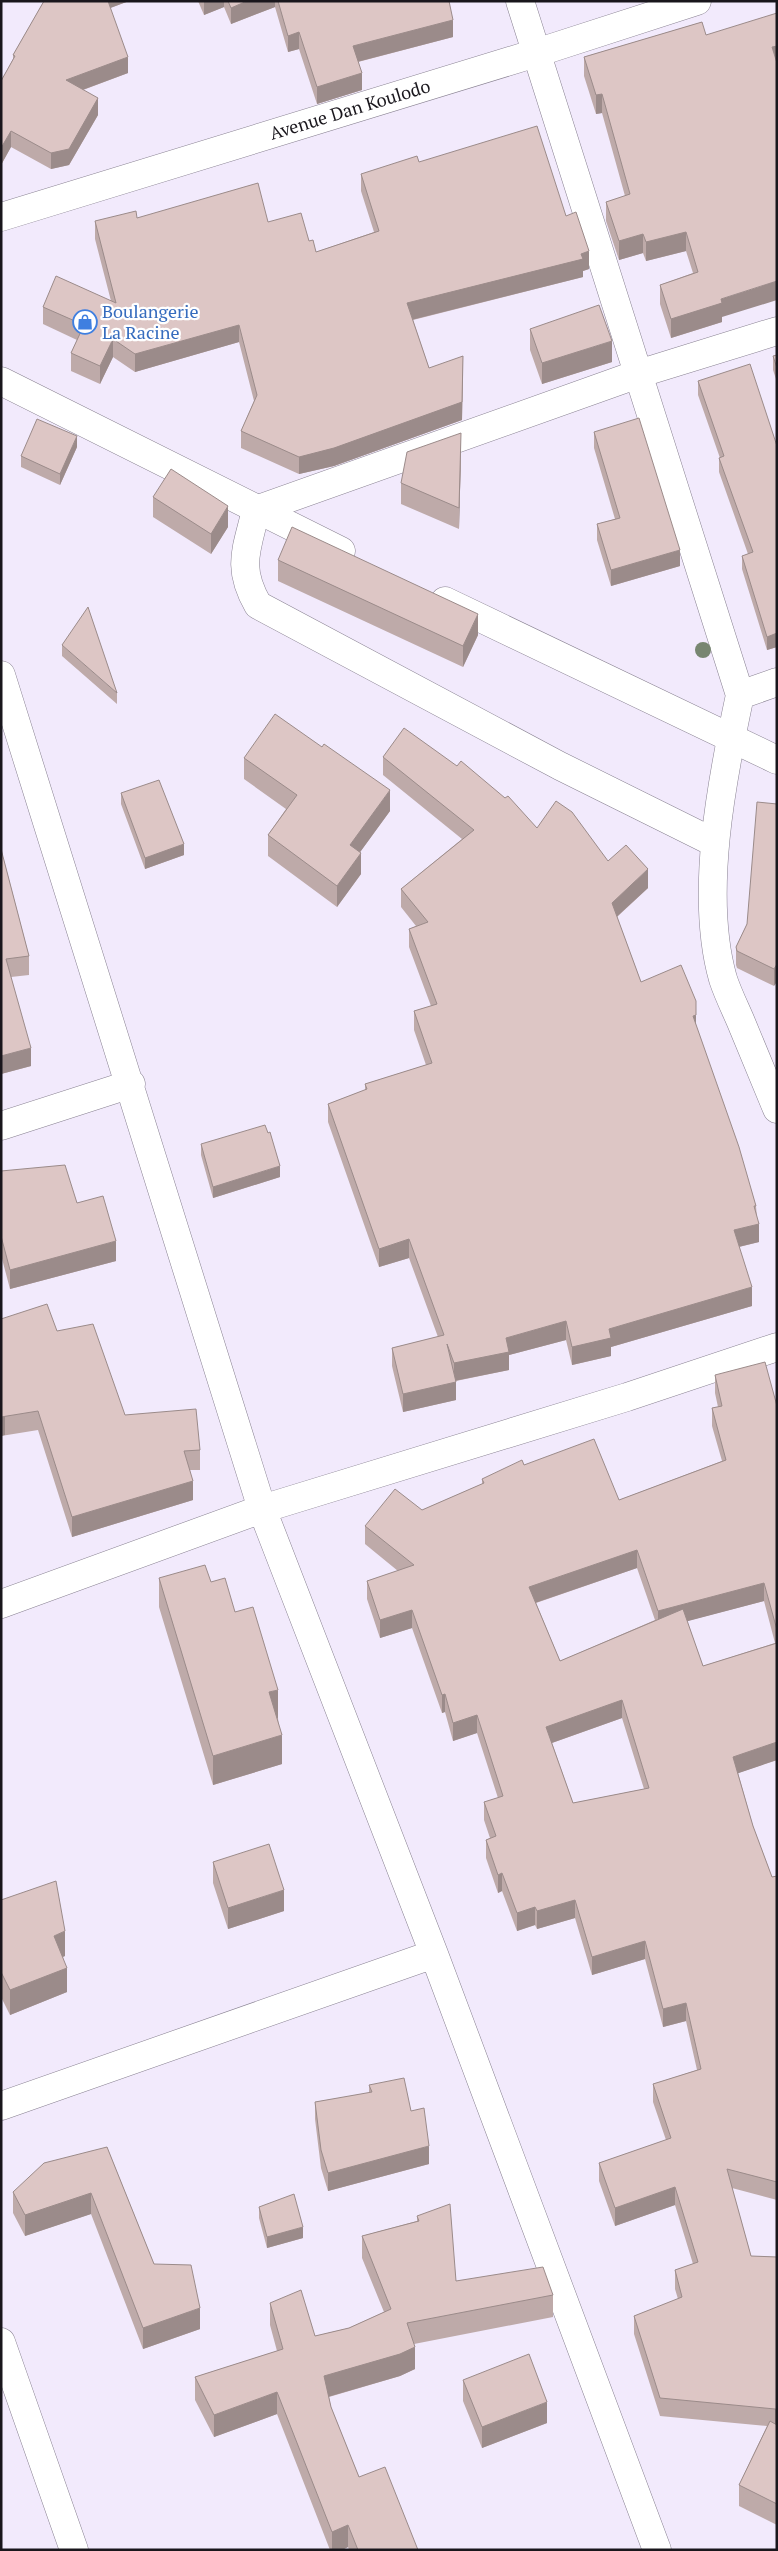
<svg xmlns="http://www.w3.org/2000/svg" width="778" height="2551" font-family="'PT Serif',serif">
<style>
.lines{fill:none;stroke-linecap:round;stroke-linejoin:round}
.minor-casing{stroke:#888191;stroke-width:29}
.tertiary-casing{stroke:#888191;stroke-width:29}
.minor{stroke:#fff;stroke-width:28}
.tertiary{stroke:#fff;stroke-width:28}
.tree{fill:#788671}
.wall{fill:#beaaa9;fill-rule:evenodd}
.shaded-wall{fill:#9b8b8a}
.building{fill:#ddc6c5;stroke:#9b8b8a;fill-rule:evenodd}
.labels{text-anchor:middle;stroke-width:4.5;stroke-linejoin:round;paint-order:stroke}
.street-label{font-size:18px;fill:#19161c;stroke:#fff}
.shop-label{font-size:18px;fill:#366cbe;stroke:#fff;text-anchor:start}
</style>
<rect width="100%" height="100%" fill="#f2eafc"/>
<g class="lines">
<!-- minor casing -->
<g class="minor-casing">
<path id="minor" d="M 520,1 L 740,695
M 1,675 L 262,1509 L 434,1954 L 657,2550
M 777,682 L 740,695 C 722,779 699,895 723,979 C 728,994 735,1008 741,1022 C 753,1051 765,1080 777,1109
M 715,843 L 560,766 L 258,605 C 236,567 247,549 256,510 L 638,374 L 777,331
M 1,1126 L 131,1084
M 1,1604 L 262,1509 L 627,1397 L 777,1347
M 1,2106 L 434,1954
M 1,2342 L 74,2550"/>
</g>
<!-- tertiary casing -->
<g class="tertiary-casing">
<path id="tertiary" d="M 1,217 L 536,53 L 697,1
M 1,381 L 341,551
M 445,601 L 777,760"/>
</g>
<!-- minor -->
<use href="#minor" class="minor"/>
<!-- tertiary -->
<use href="#tertiary" class="tertiary"/>
</g>
<!-- trees -->
<circle class="tree" cx="703" cy="650" r="8"/>
<!-- wall -->
<path class="wall" d="M 44,1 L 129,1 L 110,8 L 128,73 L 83,90 L 98,115 L 69,165 L 51,169 L 11,147 L 1,165 L 1,81 L 13,59 L 13,55 Z
M 198,1 L 449,1 L 453,37 L 358,62 L 362,90 L 317,104 L 299,49 L 288,52 L 275,7 L 231,24 L 224,7 L 204,15 Z
M 702,22 L 722,322 L 671,338 L 660,304 L 660,285 L 693,273 L 686,251 L 646,261 L 643,253 L 619,260 L 606,221 L 606,202 L 625,196 L 602,113 L 596,114 L 584,76 L 584,57 Z
M 419,162 L 566,216 L 589,269 L 583,271 L 583,277 L 413,320 L 429,368 L 463,374 L 462,420 L 334,466 L 299,474 L 241,448 L 241,431 L 254,401 L 239,342 L 135,372 L 113,357 L 100,384 L 71,371 L 71,353 L 77,340 L 43,324 L 43,307 L 111,301 L 95,239 L 95,221 L 137,218 L 268,222 L 309,241 L 316,252 L 374,232 L 361,191 L 361,174 Z
M 530,329 L 612,362 L 542,384 L 530,350 Z
M 777,355 L 777,382 L 773,370 L 773,356 Z
M 698,381 L 777,446 L 777,647 L 767,650 L 742,569 L 742,556 L 748,554 L 719,472 L 719,458 L 720,458 L 698,395 Z
M 594,432 L 680,566 L 611,586 L 597,540 L 597,524 L 615,519 L 594,448 Z
M 77,447 L 60,485 L 21,467 L 21,456 Z
M 461,454 L 459,529 L 401,504 L 401,483 Z
M 153,497 L 228,527 L 211,554 L 153,517 Z
M 278,560 L 478,635 L 463,667 L 278,581 Z
M 62,645 L 117,693 L 117,704 L 62,656 Z
M 383,757 L 608,861 L 648,888 L 617,917 L 641,982 L 696,1025 L 756,1206 L 759,1242 L 739,1247 L 752,1306 L 611,1347 L 611,1356 L 572,1365 L 566,1340 L 509,1355 L 509,1370 L 456,1381 L 456,1400 L 403,1412 L 392,1366 L 392,1348 L 438,1337 L 409,1258 L 379,1267 L 328,1122 L 328,1104 L 365,1090 L 365,1084 L 426,1065 L 414,1030 L 414,1011 L 431,1006 L 409,947 L 409,929 L 416,926 L 401,907 L 401,889 L 462,839 L 383,775 Z
M 244,758 L 390,811 L 360,852 L 361,874 L 337,907 L 268,856 L 268,835 L 286,809 L 244,779 Z
M 121,793 L 184,855 L 145,869 L 121,804 Z
M 777,804 L 774,986 L 737,968 L 736,965 L 736,947 L 747,924 Z
M 1,849 L 29,956 L 29,975 L 11,977 L 31,1066 L 1,1074 Z
M 201,1144 L 280,1177 L 213,1198 L 201,1155 Z
M 1,1171 L 77,1203 L 116,1261 L 10,1289 L 1,1255 Z
M 1,1319 L 57,1331 L 125,1415 L 200,1450 L 200,1470 L 190,1470 L 193,1500 L 72,1537 L 38,1430 L 1,1436 Z
M 715,1375 L 777,1406 L 777,1760 L 738,1773 L 753,1826 L 772,1877 L 777,1876 L 777,2200 L 732,2188 L 751,2256 L 777,2257 L 777,2525 L 739,2506 L 739,2485 L 767,2426 L 660,2416 L 634,2334 L 634,2316 L 678,2299 L 675,2289 L 675,2270 L 693,2264 L 675,2205 L 615,2226 L 599,2181 L 599,2163 L 666,2140 L 653,2102 L 653,2084 L 697,2070 L 686,2021 L 663,2027 L 645,1959 L 592,1975 L 575,1918 L 537,1929 L 535,1925 L 517,1931 L 502,1891 L 498,1893 L 486,1858 L 486,1840 L 490,1838 L 484,1820 L 484,1802 L 498,1798 L 477,1733 L 453,1741 L 445,1712 L 442,1713 L 412,1628 L 380,1638 L 367,1599 L 367,1581 L 398,1571 L 365,1544 L 365,1526 L 422,1510 L 482,1484 L 482,1479 L 524,1465 L 619,1500 L 722,1461 L 712,1426 L 712,1408 L 718,1407 L 715,1393 ZM 637,1568 L 655,1620 L 560,1661 L 536,1603 ZM 764,1601 L 775,1643 L 703,1666 L 687,1621 ZM 622,1718 L 644,1789 L 573,1803 L 552,1743 Z
M 159,1578 L 211,1582 L 235,1612 L 278,1718 L 282,1764 L 213,1785 L 159,1607 Z
M 213,1862 L 284,1911 L 228,1929 L 213,1883 Z
M 1,1900 L 65,1956 L 63,1957 L 67,1992 L 10,2015 L 1,1997 Z
M 369,2085 L 411,2111 L 429,2164 L 328,2191 L 321,2168 L 315,2119 L 315,2102 L 369,2093 Z
M 107,2147 L 154,2264 L 200,2329 L 143,2349 L 91,2214 L 25,2236 L 13,2213 L 13,2192 Z
M 259,2207 L 303,2238 L 267,2248 L 259,2218 Z
M 417,2216 L 456,2281 L 553,2295 L 553,2317 L 414,2344 L 415,2369 L 400,2376 L 329,2397 L 331,2407 L 359,2477 L 418,2550 L 349,2550 L 348,2547 L 342,2550 L 330,2550 L 277,2414 L 214,2437 L 195,2400 L 195,2377 L 277,2351 L 270,2325 L 270,2303 L 315,2336 L 349,2328 L 384,2312 L 362,2258 L 362,2236 L 417,2221 Z
M 463,2380 L 547,2423 L 482,2448 L 463,2401 Z"/>
<!-- shaded-wall -->
<path class="shaded-wall" d="M 105,1 L 129,1 L 105,10 Z
M 204,1 L 224,1 L 224,7 L 204,15 Z
M 247,1 L 275,1 L 275,7 L 231,24 L 231,8 Z
M 453,20 L 453,37 L 353,63 L 353,46 Z
M 299,32 L 299,49 L 288,52 L 288,36 Z
M 777,46 L 777,65 L 772,47 Z
M 128,57 L 128,73 L 66,96 L 66,80 Z
M 362,73 L 362,90 L 317,104 L 317,87 Z
M 602,94 L 602,113 L 596,114 L 596,95 Z
M 98,98 L 98,115 L 69,165 L 51,169 L 51,153 Z
M 11,131 L 11,147 L 1,165 L 1,148 Z
M 686,232 L 686,251 L 646,261 L 646,242 Z
M 643,234 L 643,253 L 619,260 L 619,241 Z
M 589,251 L 589,269 L 583,271 L 583,277 L 407,321 L 407,303 Z
M 777,281 L 777,300 L 722,317 L 722,322 L 671,338 L 671,319 L 721,299 Z
M 239,325 L 239,342 L 135,372 L 135,354 Z
M 113,339 L 113,357 L 100,384 L 100,366 Z
M 612,341 L 612,362 L 542,384 L 542,363 Z
M 463,356 L 462,420 L 334,466 L 299,474 L 299,457 Z
M 461,433 L 461,454 L 459,529 L 459,508 Z
M 77,436 L 77,447 L 60,485 L 60,474 Z
M 228,506 L 228,527 L 211,554 L 211,534 Z
M 680,550 L 680,566 L 611,586 L 611,570 Z
M 478,614 L 478,635 L 463,667 L 463,646 Z
M 777,633 L 777,647 L 767,650 L 767,637 Z
M 390,790 L 390,811 L 350,866 L 350,845 Z
M 184,844 L 184,855 L 145,869 L 145,858 Z
M 361,853 L 361,874 L 337,907 L 337,886 Z
M 648,869 L 648,888 L 612,921 L 612,903 Z
M 777,964 L 777,982 L 774,986 L 774,969 Z
M 696,1015 L 696,1033 L 693,1016 Z
M 31,1048 L 31,1066 L 1,1074 L 1,1056 Z
M 280,1166 L 280,1177 L 213,1198 L 213,1187 Z
M 759,1224 L 759,1242 L 734,1248 L 734,1230 Z
M 409,1239 L 409,1258 L 379,1267 L 379,1249 Z
M 116,1241 L 116,1261 L 10,1289 L 10,1270 Z
M 752,1287 L 752,1306 L 611,1347 L 611,1356 L 572,1365 L 572,1347 L 609,1329 Z
M 566,1321 L 566,1340 L 509,1355 L 509,1370 L 454,1381 L 454,1363 L 506,1338 Z
M 456,1382 L 456,1400 L 403,1412 L 403,1394 Z
M 5,1416 L 5,1435 L 1,1436 L 1,1417 Z
M 193,1481 L 193,1500 L 72,1537 L 72,1517 Z
M 637,1550 L 637,1568 L 529,1605 L 529,1587 Z
M 764,1583 L 764,1601 L 658,1629 L 658,1611 Z
M 412,1610 L 412,1628 L 380,1638 L 380,1620 Z
M 278,1690 L 278,1718 L 269,1720 L 269,1692 Z
M 445,1694 L 445,1712 L 442,1713 L 442,1695 Z
M 622,1700 L 622,1718 L 546,1745 L 546,1727 Z
M 477,1715 L 477,1733 L 453,1741 L 453,1723 Z
M 282,1735 L 282,1764 L 213,1785 L 213,1756 Z
M 777,1742 L 777,1760 L 733,1775 L 733,1757 Z
M 502,1873 L 502,1891 L 498,1893 L 498,1875 Z
M 284,1890 L 284,1911 L 228,1929 L 228,1908 Z
M 575,1900 L 575,1918 L 537,1929 L 537,1911 Z
M 535,1907 L 535,1925 L 517,1931 L 517,1913 Z
M 65,1931 L 65,1956 L 54,1960 L 54,1936 Z
M 645,1941 L 645,1959 L 592,1975 L 592,1957 Z
M 67,1968 L 67,1992 L 10,2015 L 10,1990 Z
M 686,2003 L 686,2021 L 663,2027 L 663,2009 Z
M 429,2146 L 429,2164 L 328,2191 L 328,2173 Z
M 675,2187 L 675,2205 L 615,2226 L 615,2208 Z
M 91,2193 L 91,2214 L 25,2236 L 25,2215 Z
M 303,2227 L 303,2238 L 267,2248 L 267,2237 Z
M 200,2308 L 200,2329 L 143,2349 L 143,2328 Z
M 415,2347 L 415,2369 L 400,2376 L 324,2398 L 324,2376 Z
M 277,2392 L 277,2414 L 214,2437 L 214,2415 Z
M 547,2402 L 547,2423 L 482,2448 L 482,2427 Z
M 775,2409 L 777,2409 L 777,2427 L 775,2427 Z
M 348,2525 L 348,2547 L 342,2550 L 332,2550 L 332,2532 Z"/>
<!-- building -->
<path class="building" d="M 44,1 L 108,1 L 128,57 L 66,80 L 98,98 L 69,149 L 51,153 L 11,131 L 1,148 L 1,81 L 15,56 L 13,55 Z
M 228,1 L 247,1 L 231,8 Z
M 278,1 L 449,1 L 453,20 L 353,46 L 362,73 L 317,87 L 299,32 L 288,36 Z
M 777,13 L 777,46 L 772,47 L 777,63 L 777,281 L 721,299 L 722,303 L 671,319 L 660,285 L 698,272 L 686,232 L 646,242 L 643,234 L 619,241 L 606,202 L 630,194 L 602,94 L 596,95 L 584,57 L 702,22 L 706,35 Z
M 537,126 L 566,216 L 576,212 L 589,251 L 581,254 L 583,259 L 407,303 L 429,368 L 463,356 L 462,402 L 334,448 L 299,457 L 241,431 L 257,395 L 239,325 L 135,354 L 113,339 L 100,366 L 71,353 L 84,325 L 43,307 L 56,276 L 116,303 L 95,221 L 136,211 L 137,218 L 258,183 L 268,222 L 301,213 L 309,241 L 313,240 L 316,252 L 379,231 L 361,174 L 417,156 L 419,162 Z
M 599,305 L 612,341 L 542,363 L 530,329 Z
M 777,355 L 777,368 L 773,356 Z
M 750,364 L 777,446 L 777,633 L 767,637 L 742,556 L 753,552 L 719,458 L 724,456 L 698,381 Z
M 639,418 L 680,550 L 611,570 L 597,524 L 620,518 L 594,432 Z
M 37,419 L 77,436 L 60,474 L 21,456 Z
M 461,433 L 459,508 L 401,483 L 407,452 Z
M 171,469 L 228,506 L 211,534 L 153,497 Z
M 292,527 L 478,614 L 463,646 L 278,560 Z
M 88,607 L 117,693 L 62,645 Z
M 275,714 L 322,747 L 324,744 L 390,790 L 350,845 L 361,853 L 337,886 L 268,835 L 297,795 L 244,758 Z
M 404,728 L 457,766 L 461,761 L 505,798 L 508,796 L 537,828 L 556,801 L 572,812 L 608,861 L 626,845 L 648,869 L 612,903 L 641,982 L 681,965 L 696,1001 L 696,1015 L 693,1016 L 739,1147 L 756,1206 L 754,1206 L 759,1224 L 734,1230 L 752,1287 L 609,1329 L 611,1338 L 572,1347 L 566,1321 L 506,1338 L 509,1352 L 454,1363 L 447,1344 L 456,1382 L 403,1394 L 392,1348 L 444,1335 L 409,1239 L 379,1249 L 328,1104 L 367,1089 L 365,1084 L 432,1063 L 414,1011 L 437,1004 L 409,929 L 428,922 L 401,889 L 474,830 L 383,757 Z
M 159,780 L 184,844 L 145,858 L 121,793 Z
M 757,802 L 777,804 L 777,964 L 774,969 L 737,951 L 736,947 L 747,924 Z
M 1,849 L 29,956 L 6,959 L 31,1048 L 1,1056 Z
M 265,1125 L 268,1133 L 270,1132 L 280,1166 L 213,1187 L 201,1144 Z
M 65,1165 L 77,1203 L 103,1196 L 116,1241 L 10,1270 L 1,1236 L 1,1171 Z
M 47,1304 L 57,1331 L 93,1324 L 125,1415 L 196,1409 L 200,1450 L 184,1451 L 193,1481 L 72,1517 L 38,1411 L 1,1417 L 1,1319 Z
M 765,1362 L 777,1406 L 777,1630 L 764,1583 L 658,1611 L 637,1550 L 529,1587 L 560,1661 L 683,1609 L 703,1666 L 777,1643 L 777,1742 L 733,1757 L 753,1826 L 772,1877 L 777,1876 L 777,2182 L 727,2169 L 751,2256 L 777,2257 L 777,2409 L 775,2409 L 660,2398 L 634,2316 L 682,2297 L 675,2270 L 698,2262 L 675,2187 L 615,2208 L 599,2163 L 671,2138 L 653,2084 L 701,2069 L 686,2003 L 663,2009 L 645,1941 L 592,1957 L 575,1900 L 537,1911 L 535,1907 L 517,1913 L 502,1873 L 498,1875 L 486,1840 L 496,1836 L 484,1802 L 503,1796 L 477,1715 L 453,1723 L 445,1694 L 442,1695 L 412,1610 L 380,1620 L 367,1581 L 414,1565 L 365,1526 L 395,1489 L 422,1510 L 484,1483 L 482,1479 L 522,1460 L 524,1465 L 594,1439 L 619,1500 L 726,1460 L 712,1408 L 722,1406 L 715,1375 ZM 622,1700 L 649,1788 L 573,1803 L 546,1727 Z
M 205,1565 L 211,1582 L 225,1578 L 235,1612 L 253,1607 L 278,1690 L 269,1692 L 282,1735 L 213,1756 L 159,1578 Z
M 269,1844 L 284,1890 L 228,1908 L 213,1862 Z
M 56,1881 L 65,1931 L 54,1936 L 67,1968 L 10,1990 L 1,1972 L 1,1900 Z
M 404,2078 L 411,2111 L 424,2108 L 429,2146 L 328,2173 L 321,2150 L 315,2102 L 372,2092 L 369,2085 Z
M 107,2147 L 154,2264 L 191,2265 L 200,2308 L 143,2328 L 91,2193 L 25,2215 L 13,2192 L 44,2163 Z
M 294,2194 L 303,2227 L 267,2237 L 259,2207 Z
M 450,2204 L 456,2281 L 543,2267 L 553,2295 L 407,2323 L 415,2347 L 400,2354 L 324,2376 L 331,2407 L 359,2477 L 385,2467 L 418,2550 L 358,2550 L 348,2525 L 332,2532 L 277,2392 L 214,2415 L 195,2377 L 283,2349 L 270,2303 L 301,2290 L 315,2336 L 349,2328 L 391,2309 L 362,2236 L 419,2221 L 417,2216 Z
M 529,2354 L 547,2402 L 482,2427 L 463,2380 Z
M 770,2421 L 777,2425 L 777,2504 L 739,2485 Z"/>
<!-- icons -->
<defs>
<g id="shop-ring" transform="scale(1.25)"><circle r="9.5" fill="#fff" stroke="#3f7fe0" stroke-width="1.5"/><path d="M-5-2.5h2.3a2.7 3.5 0 0 1 5.4 0H5L5.5 6h-11ZM-1.5-2.5h3a1.5 2.3 0 0 0-3 0Z" fill="#3f7fe0"/></g>
</defs>
<g fill-rule="evenodd">
<use href="#shop-ring" x="85" y="322"/>
</g>
<g class="labels">
<!-- street labels -->
<g class="street-label">
<text transform="translate(350 110) rotate(-17)" y="6">Avenue Dan Koulodo</text>
</g>
<!-- shop labels -->
<g class="shop-label">
<text x="102" y="318">Boulangerie<tspan x="102" dy="21">La Racine</tspan></text>
</g>
</g>
<!-- border -->
<rect width="778" height="2551" fill="none" stroke="#19161c" stroke-width="5"/>
</svg>
